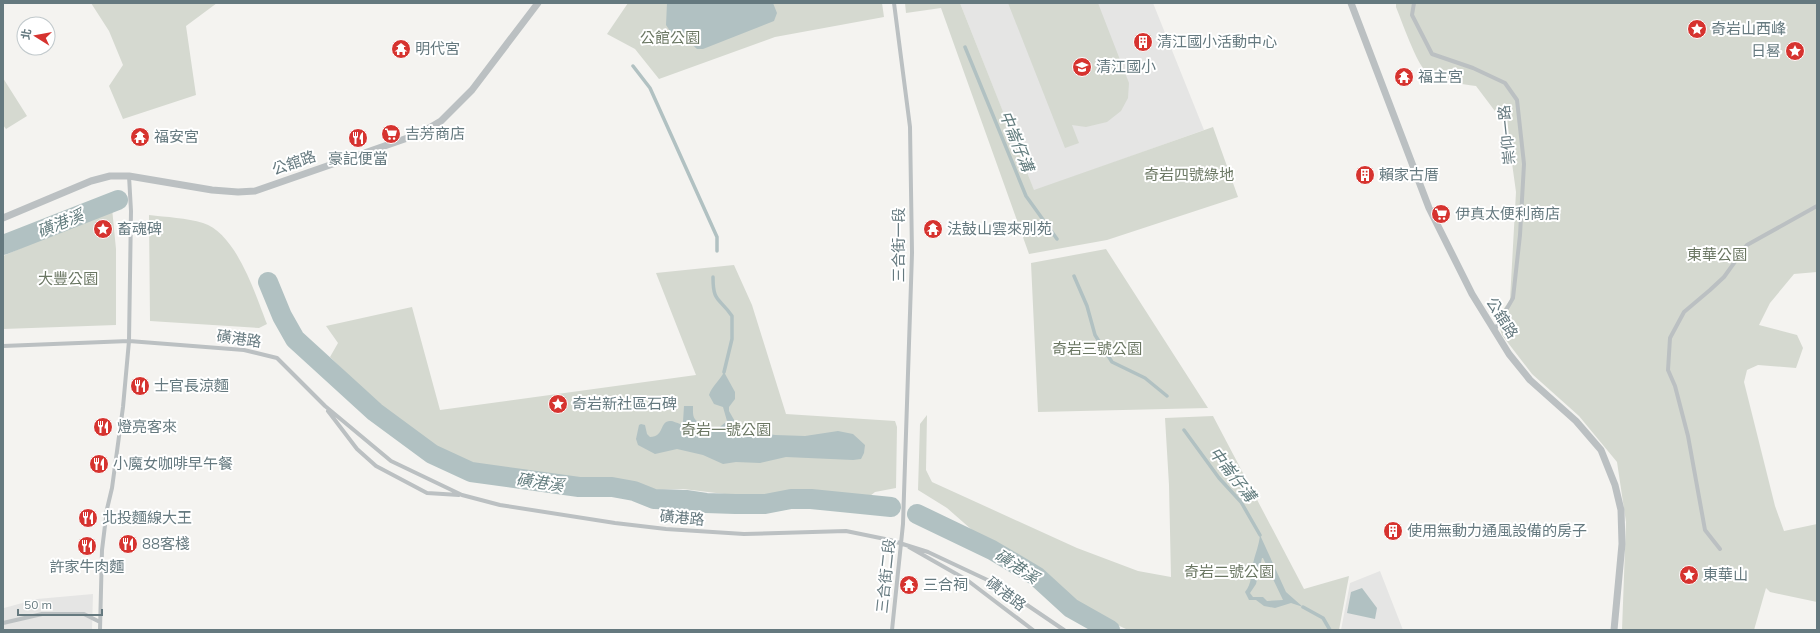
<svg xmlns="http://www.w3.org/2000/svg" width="1820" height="633" font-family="Mulish,'Noto Sans TC',sans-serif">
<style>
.built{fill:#e5e5e4}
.green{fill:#d5d9d0}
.water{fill:#b1c1c2;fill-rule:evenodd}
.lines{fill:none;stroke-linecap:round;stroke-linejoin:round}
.stream{stroke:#b1c1c2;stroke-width:3.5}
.river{stroke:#b1c1c2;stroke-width:20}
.minor{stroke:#bbc0c2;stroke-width:4}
.tertiary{stroke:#bbc0c2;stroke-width:7}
.labels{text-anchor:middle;stroke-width:4;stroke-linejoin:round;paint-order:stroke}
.poi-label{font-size:15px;fill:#65797f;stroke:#fff;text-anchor:start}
.park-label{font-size:15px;fill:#6b7763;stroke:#fff}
.street-label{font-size:15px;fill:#65797f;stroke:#fff}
.water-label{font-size:16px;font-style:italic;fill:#617b7d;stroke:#fff}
</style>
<rect width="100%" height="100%" fill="#f4f3f0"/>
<!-- built -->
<path class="built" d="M 960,3 L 1153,3 L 1204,130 L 1034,191 Z
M 1380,571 L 1403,630 L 1341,630 L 1350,583 Z
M 3,588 L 4,608 L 37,599 L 93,594 L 92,630 L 3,630 Z"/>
<!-- green -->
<path class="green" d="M 91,3 L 217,3 L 186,26 L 196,95 L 123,119 L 109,86 L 123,65 L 109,31 Z
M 628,3 L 882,3 L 884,17 L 775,37 L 659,79 L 635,49 L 607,34 Z
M 905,3 L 960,3 L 1034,190 L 1213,127 L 1238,197 L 1107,240 L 1029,254 L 941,8 L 906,13 Z
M 1008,3 L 1098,3 L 1129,83 L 1128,98 L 1121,111 L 1107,122 L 1086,127 L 1072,125 L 1079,143 L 1065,148 Z
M 1396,3 L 1817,3 L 1817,272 L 1794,274 L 1770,303 L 1759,325 L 1797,335 L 1803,348 L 1796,368 L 1758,365 L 1747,370 L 1744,382 L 1775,506 L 1784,531 L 1817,524 L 1817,602 L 1770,592 L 1766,588 L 1754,630 L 1622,630 L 1626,522 L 1617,462 L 1579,416 L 1532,374 L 1502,335 L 1497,318 L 1510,300 L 1516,192 L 1507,127 L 1476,86 C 1461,84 1439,81 1426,71 C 1417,65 1401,19 1396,7 Z
M 3,78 L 27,116 L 6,129 L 3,125 Z
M 112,208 L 116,249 L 116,325 L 3,329 L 3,256 Z
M 149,215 C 166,217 187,218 203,223 C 237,234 255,294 267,324 L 259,328 L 150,321 Z
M 1106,249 L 1208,408 L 1038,412 L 1031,263 Z
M 734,265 L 752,305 L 786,414 L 895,421 L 897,427 L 896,488 L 875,492 L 870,496 L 801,492 L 764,496 L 741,496 L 683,489 L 654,490 L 635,486 L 624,481 L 614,480 L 587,482 L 476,468 C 417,447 374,400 330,357 L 338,343 L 326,326 L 412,307 L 440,410 L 696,375 L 656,273 Z
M 927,415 L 926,470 L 932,482 L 1077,548 L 1138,571 L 1171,577 L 1169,485 L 1165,418 L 1213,416 L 1304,589 L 1349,576 L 1339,630 L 1133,630 L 1126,629 L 1098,616 L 1077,603 L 1039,574 L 1021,571 L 1003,560 L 980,537 L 947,508 L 918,490 L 920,424 Z"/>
<!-- water -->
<path class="water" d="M 667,3 L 773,3 L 777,13 L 774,21 L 703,49 L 697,49 L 686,39 L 679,38 L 672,34 L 666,25 Z
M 724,372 L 735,392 L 735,399 L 729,407 L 729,411 L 737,425 L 744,430 L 775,435 L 805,436 L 838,431 L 853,434 L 865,445 L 864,453 L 861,459 L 853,460 L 786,457 L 760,463 L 736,462 L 723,464 L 703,455 L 677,449 L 655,454 L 638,445 L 636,439 L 639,425 L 641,424 L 645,425 L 647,434 L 650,437 C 665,437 659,420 671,421 C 673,421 677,423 680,424 L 683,422 L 684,406 L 693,406 C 693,414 692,419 700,423 L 706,421 L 710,430 L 715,431 L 727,421 L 723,407 L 714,404 L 709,395 C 712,386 720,380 724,372 Z
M 1260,535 L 1286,592 L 1303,607 L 1291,603 L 1275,608 L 1264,606 L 1256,600 L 1249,600 L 1245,592 C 1252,583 1251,575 1253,564 C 1255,554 1259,546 1260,535 ZM 1262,558 L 1263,558 L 1283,600 L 1267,601 L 1263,597 L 1253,597 L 1250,593 L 1256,584 Z
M 1362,588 L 1377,608 L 1375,619 L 1347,613 L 1351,592 Z"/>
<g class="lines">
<!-- stream -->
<path class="stream" d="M 965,47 L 1026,196 L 1057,239
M 633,66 L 650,88 L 717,237 L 717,251
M 1074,276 L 1087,306 L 1095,335 L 1112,362 L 1145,378 L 1167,396
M 713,277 C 713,303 719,297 732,316 L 732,339 L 724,372
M 1184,430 L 1219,478 L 1241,502 L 1260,535
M 1303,607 L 1323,618 L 1330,630"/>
<!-- river -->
<path class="river" d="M 3,245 L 118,200
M 268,282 L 282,316 L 295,339 L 375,412 L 432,454 L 471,472 L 579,487 L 612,487 L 634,491 L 654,499 L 686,500 L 706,503 L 735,504 L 765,504 L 791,499 L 811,499 L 891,507
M 917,514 L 992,550 L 1036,576 L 1071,608 L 1110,630"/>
<!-- minor -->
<path class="minor" d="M 1414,3 L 1412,15 L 1432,54 L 1473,68 L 1505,83 L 1517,100 L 1524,164 L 1520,235 L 1513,298 L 1494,331
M 3,346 L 129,341 L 244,350 L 277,358 L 325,406 L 391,461 L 462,495 L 500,505 L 615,523 L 666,529 L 744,534 L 846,531 L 890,540 L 928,552 L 996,584 L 1064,630
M 328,411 L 357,449 L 376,466 L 427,493 L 459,495
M 909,547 L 967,580 L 1033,630
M 1720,549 L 1705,530 L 1688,436 L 1675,386 L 1668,370 L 1670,338 L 1684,312 L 1710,290 L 1724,277 L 1747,245 L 1817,206
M 3,623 L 42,614 L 84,614 L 100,622
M 100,630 L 102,550 L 107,509 L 112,488 L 123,407 L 129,341 L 131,211 L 129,176
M 892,630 L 903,524 L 912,253 L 910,127 L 894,3"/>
<!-- tertiary -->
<path class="tertiary" d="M 1351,3 L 1429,208 L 1472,294 L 1509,354 L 1530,380 L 1576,421 L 1601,450 L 1615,485 L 1621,510 L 1622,544 L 1614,630
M 3,218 L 91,181 L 110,176 L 129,176 L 212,190 L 238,192 L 255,191 L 419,134 L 441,121 L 472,90 L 538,3"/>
</g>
<!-- icons -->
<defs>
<g id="sight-disc" transform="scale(1)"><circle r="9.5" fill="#d6332f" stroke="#fff"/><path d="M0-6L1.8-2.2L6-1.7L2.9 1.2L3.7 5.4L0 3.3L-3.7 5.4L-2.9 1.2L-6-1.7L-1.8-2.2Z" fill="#fff"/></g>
<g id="building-disc" transform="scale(1)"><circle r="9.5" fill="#d6332f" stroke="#fff"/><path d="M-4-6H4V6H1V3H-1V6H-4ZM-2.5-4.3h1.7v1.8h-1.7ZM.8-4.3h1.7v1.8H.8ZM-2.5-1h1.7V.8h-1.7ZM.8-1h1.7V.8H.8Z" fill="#fff"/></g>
<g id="temple-disc" transform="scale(1)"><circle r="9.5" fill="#d6332f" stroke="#fff"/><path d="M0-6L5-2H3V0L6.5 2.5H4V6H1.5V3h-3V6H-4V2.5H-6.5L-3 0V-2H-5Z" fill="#fff"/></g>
<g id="school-disc" transform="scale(1)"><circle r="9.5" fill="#d6332f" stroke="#fff"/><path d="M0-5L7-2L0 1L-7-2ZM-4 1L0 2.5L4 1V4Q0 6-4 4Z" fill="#fff"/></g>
<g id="supermarket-disc" transform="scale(1)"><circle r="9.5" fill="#d6332f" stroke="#fff"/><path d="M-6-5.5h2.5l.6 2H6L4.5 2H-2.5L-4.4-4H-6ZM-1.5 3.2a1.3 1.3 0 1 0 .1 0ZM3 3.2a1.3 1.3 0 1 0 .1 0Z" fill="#fff"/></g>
<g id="restaurant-disc" transform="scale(1)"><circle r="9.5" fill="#d6332f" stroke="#fff"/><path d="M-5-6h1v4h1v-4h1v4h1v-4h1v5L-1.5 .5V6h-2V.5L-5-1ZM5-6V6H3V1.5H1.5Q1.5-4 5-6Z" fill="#fff"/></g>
</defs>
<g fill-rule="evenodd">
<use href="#sight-disc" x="1697" y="29"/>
<use href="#building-disc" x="1143" y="42"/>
<use href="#temple-disc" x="401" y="49"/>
<use href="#sight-disc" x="1795" y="51"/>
<use href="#school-disc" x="1082" y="67"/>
<use href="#temple-disc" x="1404" y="77"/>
<use href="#supermarket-disc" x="391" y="134"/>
<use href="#temple-disc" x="140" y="137"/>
<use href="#restaurant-disc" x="358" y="138"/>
<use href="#building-disc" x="1365" y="175"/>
<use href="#supermarket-disc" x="1441" y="214"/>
<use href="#sight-disc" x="103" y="229"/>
<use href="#temple-disc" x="933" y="229"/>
<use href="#restaurant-disc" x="140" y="386"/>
<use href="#sight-disc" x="558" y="404"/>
<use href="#restaurant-disc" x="103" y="427"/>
<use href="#restaurant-disc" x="99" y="464"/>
<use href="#restaurant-disc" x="88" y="518"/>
<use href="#building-disc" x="1393" y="531"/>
<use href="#restaurant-disc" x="128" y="544"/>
<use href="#restaurant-disc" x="87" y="546"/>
<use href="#sight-disc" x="1689" y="575"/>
<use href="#temple-disc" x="909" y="585"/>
</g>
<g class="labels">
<!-- poi labels -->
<g class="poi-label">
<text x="1711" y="34">奇岩山西峰</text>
<text x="1157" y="47">清江國小活動中心</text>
<text x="415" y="54">明代宮</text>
<text x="1781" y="56" text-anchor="end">日晷</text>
<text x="1096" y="72">清江國小</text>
<text x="1418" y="82">福主宮</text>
<text x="405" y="139">吉芳商店</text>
<text x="154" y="142">福安宮</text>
<text x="358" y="164" text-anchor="middle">豪記便當</text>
<text x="1379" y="180">賴家古厝</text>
<text x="1455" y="219">伊真太便利商店</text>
<text x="117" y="234">畜魂碑</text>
<text x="947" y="234">法鼓山雲來別苑</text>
<text x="154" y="391">士官長涼麵</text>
<text x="572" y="409">奇岩新社區石碑</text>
<text x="117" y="432">燈亮客來</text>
<text x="113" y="469">小魔女咖啡早午餐</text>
<text x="102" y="523">北投麵線大王</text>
<text x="1407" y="536">使用無動力通風設備的房子</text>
<text x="142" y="549">88客棧</text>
<text x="87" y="572" text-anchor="middle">許家牛肉麵</text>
<text x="1703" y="580">東華山</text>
<text x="923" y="590">三合祠</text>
</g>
<!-- park labels -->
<g class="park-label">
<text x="670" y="43">公館公園</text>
<text x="1189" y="180">奇岩四號綠地</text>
<text x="1717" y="260">東華公園</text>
<text x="68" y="284">大豐公園</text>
<text x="1097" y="354">奇岩三號公園</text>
<text x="726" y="435">奇岩一號公園</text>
<text x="1229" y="577">奇岩二號公園</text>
</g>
<!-- street labels -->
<g class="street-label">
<text transform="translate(1507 135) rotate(-96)" y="5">崇仰一路</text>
<text transform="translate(294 163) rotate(-19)" y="5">公舘路</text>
<text transform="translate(899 245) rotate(-90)" y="5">三合街一段</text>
<text transform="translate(1502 318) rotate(58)" y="5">公舘路</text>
<text transform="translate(239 339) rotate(8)" y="5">磺港路</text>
<text transform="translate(682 518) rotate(5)" y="5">磺港路</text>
<text transform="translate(886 576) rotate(-84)" y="5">三合街二段</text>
<text transform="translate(1006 594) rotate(37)" y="5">磺港路</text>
</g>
<!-- water labels -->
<g class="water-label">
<text transform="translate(1017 141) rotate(68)" y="6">中崙仔溝</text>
<text transform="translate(60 223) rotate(-22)" y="6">磺港溪</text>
<text transform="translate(1233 474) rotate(52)" y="6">中崙仔溝</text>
<text transform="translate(540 482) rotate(8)" y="6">磺港溪</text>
<text transform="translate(1017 566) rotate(33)" y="6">磺港溪</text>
</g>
</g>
<!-- border -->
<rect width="1820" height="633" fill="none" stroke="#65797f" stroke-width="8"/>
<!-- north arrow -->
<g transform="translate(36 36) rotate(281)"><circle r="19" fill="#ffffff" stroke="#c1c9cc"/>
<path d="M0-3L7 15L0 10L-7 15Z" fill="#d6332f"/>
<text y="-6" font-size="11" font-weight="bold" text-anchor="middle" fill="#65797f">北</text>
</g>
<!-- scale -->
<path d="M18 609v6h84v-6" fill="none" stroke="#65797f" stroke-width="2"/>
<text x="24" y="609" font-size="12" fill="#65797f" stroke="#ffffff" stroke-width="3" paint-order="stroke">50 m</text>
</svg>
